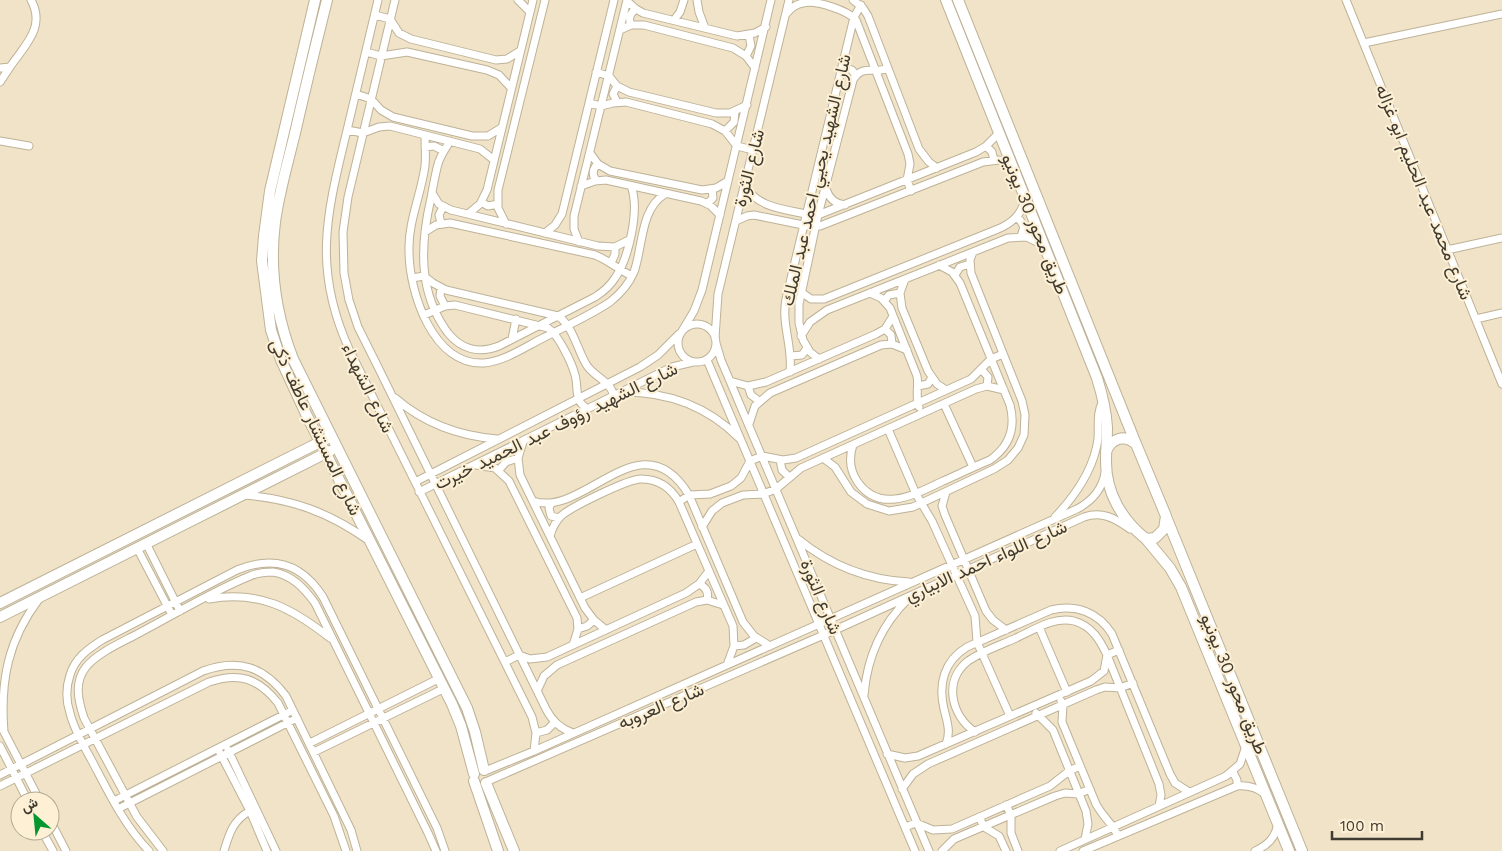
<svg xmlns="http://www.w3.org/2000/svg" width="1502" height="851" font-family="'Work Sans',Vazirmatn,sans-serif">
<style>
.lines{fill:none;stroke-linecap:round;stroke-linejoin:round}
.street-casing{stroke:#beb297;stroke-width:9}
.secondary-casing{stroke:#beb297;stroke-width:12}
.street{stroke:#fff;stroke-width:7}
.secondary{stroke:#fff;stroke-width:10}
.labels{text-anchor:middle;stroke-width:4;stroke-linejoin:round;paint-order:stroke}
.street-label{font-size:18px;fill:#403b30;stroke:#fdf0d5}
</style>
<rect width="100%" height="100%" fill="#f0e3c8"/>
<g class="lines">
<!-- street casing -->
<g class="street-casing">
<path id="street" d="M 378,0 C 368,42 358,84 348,126 C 328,210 311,265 349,349 L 532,717 L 536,733 L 534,751
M 395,0 L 348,197 L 343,232 L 344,273 L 349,300 L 358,327 L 377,365 L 546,709 C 552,721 561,729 573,733
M 518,0 L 530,12
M 697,0 L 699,12 L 705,28
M 853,0 L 863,8 L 868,16 L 919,149 L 929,162 L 937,168
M 1346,0 L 1502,384
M 627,1 L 636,9 L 643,13 L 737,36 L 755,33 L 766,27
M 786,14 C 790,9 796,4 803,3 C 816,0 847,10 856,20 L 908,154 L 910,164 L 907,180 L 911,191
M 375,15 L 390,19 L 399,33 L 411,39 L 496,60 L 507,59 L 520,51
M 674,20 L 680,12 L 684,0
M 631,25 C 628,19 630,13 636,9
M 620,30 L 631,25 L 644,25 L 733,48 L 746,56 L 755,68
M 1364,43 L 1502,14
M 366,52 L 381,56 L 407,52 L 487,70 L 499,75 L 511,88
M 746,56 L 751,46 L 749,35
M 842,67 L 852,70 L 856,76
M 0,68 L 10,67 C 25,45 46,27 31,0
M 596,72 L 609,76 L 617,86 L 629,92 L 716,113 L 730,113 L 747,105
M 0,82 L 10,67
M 356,94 L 371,99 L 381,110 L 393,117 L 472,136 L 488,136 L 501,128
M 617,102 L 613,94 L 617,86
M 589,103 L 601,106 L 613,103 L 626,102 L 712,124 L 725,131 L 737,146 L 753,150
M 347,130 L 363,133 L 379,127 L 390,126 L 480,149 L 494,160
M 725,131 L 734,122 L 735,112
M 425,135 C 425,145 426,156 425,166 C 421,195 408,222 409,251 C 409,292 433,366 484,363 C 505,361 525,347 543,338 C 566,326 589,316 610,302 C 620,294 629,284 634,272 C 643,247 640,209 665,194
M 0,141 L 29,146
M 450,141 C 446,148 440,156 438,164 C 435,175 433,187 431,198 C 420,245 418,293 448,333 C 461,349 479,354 499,346 L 595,297 C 603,292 610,286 615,278 C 629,258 640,209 631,186
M 986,146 L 992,152 L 994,160
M 425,147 L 434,146 L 444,151
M 590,153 L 598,164 L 610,171 L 702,190 L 716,188 L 728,181
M 596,180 C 592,175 592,169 598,164
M 745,185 C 757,209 787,209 810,215 L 818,215 L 976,152 L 986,146 L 999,133
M 581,186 L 595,181 L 606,180 L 701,201 L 710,205 L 720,215
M 826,189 C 829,198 835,204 845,205
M 432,193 L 439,204 L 451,210 L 598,246 L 615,247 L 629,240
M 481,202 L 488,206 L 498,204
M 707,204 L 713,198 L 712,189
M 468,214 L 480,204 L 487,190 L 533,0
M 1016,218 L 1020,220 L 1024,227 L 1021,236
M 736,221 L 747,216 L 754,215 L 808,226 L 820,226 L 983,162 L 999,160 L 1012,166
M 441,223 L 439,215 L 443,207
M 506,224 L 498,208 L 498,190 L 545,0
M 425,232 L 436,225 L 450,223 L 595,255 C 608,260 619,270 632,276
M 545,233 L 555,225 L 562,214 L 614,0
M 579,242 L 574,229 L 574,216 L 627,0
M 1447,250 L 1502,238
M 611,263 L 615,254 L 615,247
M 955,275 L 960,267 L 970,264
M 412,278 L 424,276 L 433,283 L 446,290 L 558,316 C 573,326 577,349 586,364 C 593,377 611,380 614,397
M 905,279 L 900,293 L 902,308 L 928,371 L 937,384 L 946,390
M 441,288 L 440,296 L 445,306
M 801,292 L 811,299 L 824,299 L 998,229 C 1012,223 1021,215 1025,200
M 870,293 L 881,298 L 890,308 L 917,376 C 919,386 915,397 919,407
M 884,301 L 889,295 L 900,293
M 424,315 L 445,306 L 455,305 L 548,328 C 558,334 572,363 575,375 C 579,388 573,401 588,409
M 1476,319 L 1502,313
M678 343a19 19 0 1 1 38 0a19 19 0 1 1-38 0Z
M 885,329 L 891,335 L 892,344
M 682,331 L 694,311 L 702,290 L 771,0
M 801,336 L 810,322 L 827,310 L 1008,238 L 1027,237 L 1043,245
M 715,338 L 718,294 L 789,0
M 512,339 L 516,319
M 716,343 L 721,360 L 929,851
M 791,356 L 802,355 L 807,348
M 819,359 L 810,352 L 803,340 L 799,323 L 799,304 L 818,215 L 853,80 C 863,63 874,75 888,68
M 707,360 L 915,851
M 982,370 L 988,377 L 987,386
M 790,372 C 793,347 781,324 786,299 L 854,17 L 861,5
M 730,381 L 748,386 L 766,382 L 876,334 L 885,329 L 893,316
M 748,386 L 751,395 L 759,401
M 918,386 L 928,384 L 932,377
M 624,392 C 668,392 708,407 739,438
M 395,398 C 424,423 459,436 497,439
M 944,404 L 973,467
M 749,424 L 755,406 L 770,393 L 881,345 L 892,344 L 907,350
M 888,429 L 916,494 L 932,521 L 975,616 L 977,642 L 1010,716
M 523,442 L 518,458 L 520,475 L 585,608 L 594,620 L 606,630
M 853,445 C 849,457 850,470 857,481 C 879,514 914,495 941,482 C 957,475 973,467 990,460 C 1010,446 1016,428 1010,405 L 960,283 L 952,272 L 939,265
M 823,458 L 835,467 L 851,492 L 867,504 L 889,511 L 913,507 L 994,469 L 1008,460 L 1018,448 L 1024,435 L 1025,415 L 1022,401 L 971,273 L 970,260 L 973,252
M 780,460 L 782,470 L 789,477
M 476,465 L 495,468 L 509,481 L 577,618 L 578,629 L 573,645
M 498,471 L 506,462 L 518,458
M 415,482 L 640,367 L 658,355 L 679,334
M 419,492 L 672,367 L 693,362
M 946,492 L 942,506 L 945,515 L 986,611 L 993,620 L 1006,630
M 244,495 C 292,499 328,512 368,540
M 533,501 C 584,519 641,416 689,495 L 743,622 L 754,636 L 770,646
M 679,502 L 689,495 L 710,494 L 731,486 L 741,478 L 750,461 L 762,456 L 783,460 L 796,458 L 971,379 L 991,359 L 1003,354
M 551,504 L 549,508 L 551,516 L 559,518
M 1055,517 C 1075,496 1094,469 1098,439 C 1099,426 1096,413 1103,401
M 702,527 L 712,511 L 722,503 L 743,495 L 763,494 L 776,489 L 801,468 L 976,389 L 987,386 L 1004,390
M 550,536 C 552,529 555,522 561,516 C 571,507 628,479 641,479 C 658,479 671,488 679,502 L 733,626 L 734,646 L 727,665
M 798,539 C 830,565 867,580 909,582
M 146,543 L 180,611
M 137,548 L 172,615
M 699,584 C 706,587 709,592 707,600
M 580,598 L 697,544
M 209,599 C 259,590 292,608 330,638
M 1039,627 L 1067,692
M 578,629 L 587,626 L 594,620
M 734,646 L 744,645 L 756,638
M 505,662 L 519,655 L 530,659 L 547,657 L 686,593 L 699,584 L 709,571
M 537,691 L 544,676 L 557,665 L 696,602 L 707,600 L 723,605
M 864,695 C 867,658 882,624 909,598
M 1061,701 L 1063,705 L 1062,722 L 1096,804 C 1102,816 1113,824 1118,836
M 1036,713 L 1053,730 L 1086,811 L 1088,824 L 1085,839
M 2,728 L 40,801
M 4,732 C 0,681 8,640 39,599
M 975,732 C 951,715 943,681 968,661 C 982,651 1001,645 1016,638 C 1034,630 1054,616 1074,621 C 1092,626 1100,640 1107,655 L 1159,784 L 1161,795 L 1159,806
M 536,733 L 547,730 L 555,722
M 310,743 L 440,678
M 946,744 C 951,732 947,721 944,709 C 938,684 944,661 967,647 L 1051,610 C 1076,604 1098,612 1112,634 L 1170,774 L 1175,783 L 1189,792
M 0,746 L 28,801
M 228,750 L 276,851
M 314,752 L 445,688
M 220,753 L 250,811 L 267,851
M 887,754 L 905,758 L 918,756 L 1091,681 L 1104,671 L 1107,655 L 1119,650
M 485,771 L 534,751 L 1077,509 C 1092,501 1102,490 1105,473
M 1233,772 L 1237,780 L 1237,786
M 0,775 L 203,671 C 239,658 264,667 286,696 L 351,830 L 357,851
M 488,781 L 835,630 L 1084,517 C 1102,511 1115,518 1130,529
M 0,786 L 209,682 C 239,672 258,678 278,703 L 334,816 L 346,851
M 902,789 L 913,774 L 928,764 L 1096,690 L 1105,687 L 1120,688 L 1133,683
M 114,801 L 293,710
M 1006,805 L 1011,815 L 1011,833 L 1018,851
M 118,809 L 297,718
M 979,817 L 984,827 L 999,836 L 1006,851
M 50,820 L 66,851
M 905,827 L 916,823 L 933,830 L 952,829 L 1050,786 L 1069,771 L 1080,766
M 42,831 L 53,851
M 149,851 C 124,825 109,793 92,761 C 84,746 74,730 70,713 C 66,701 66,687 70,675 C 75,658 88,649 102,640 L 237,570 C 274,555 302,564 323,597 L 437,828 L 445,851
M 163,851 L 137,817 L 84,718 C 78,700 74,682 86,667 C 98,652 125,641 141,632 C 177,613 213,591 250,576 C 257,573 266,572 273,572 C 292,575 304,588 315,603 L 428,833 L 436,851
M 224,851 C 229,834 233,820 250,811
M 942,851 L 954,839 L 1055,796 L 1065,793 L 1078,794 L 1090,789
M 1060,851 L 1226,776 L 1240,764 L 1246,746
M 1083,851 L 1237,786 C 1248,785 1256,787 1265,794
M 1255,851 C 1268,845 1275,838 1278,824"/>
</g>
<!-- secondary casing -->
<g class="secondary-casing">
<path id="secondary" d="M 315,0 L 270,191 L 264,236 L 262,261 L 271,330 L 281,360 L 306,414 L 452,704 L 461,726 L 474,774
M 327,0 C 316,44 305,89 295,133 C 288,162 279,192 275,222 C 269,269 276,315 293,359 L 467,708 L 475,732 L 484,770
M 946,0 L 1097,378 C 1102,394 1106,410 1107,427 C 1107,439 1106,451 1106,462 C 1106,493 1122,520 1146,539 L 1155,538 L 1164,529 L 1166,516 L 1136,444 C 1125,434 1111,438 1106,452
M 958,0 L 1136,444
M 1167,519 L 1302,851
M 1146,539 L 1170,568 L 1181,587 L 1289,851
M 0,603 L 326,439
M 0,617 L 330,451
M 474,781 L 498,851
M 486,783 L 514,851"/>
</g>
<!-- street -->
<use href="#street" class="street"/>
<!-- secondary -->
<use href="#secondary" class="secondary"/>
</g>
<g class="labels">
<!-- street labels -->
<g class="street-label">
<text transform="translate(749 168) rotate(-76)" y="6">شارع الثورة</text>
<text transform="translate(816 180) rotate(-77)" y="6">شارع الشهيد يحيي احمد عبد الملك</text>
<text transform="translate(1424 192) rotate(68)" y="6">شارع محمد عبد الحليم ابو غزاله</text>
<text transform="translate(1035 224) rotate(68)" y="6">طريق محور 30 يونيو</text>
<text transform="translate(368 388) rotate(64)" y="6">شارع الشهداء</text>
<text transform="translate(556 426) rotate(-26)" y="6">شارع الشهيد رؤوف عبد الحميد خيرت</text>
<text transform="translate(316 427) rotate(65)" y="6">شارع المستشار عاطف ذكى</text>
<text transform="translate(986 561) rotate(-24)" y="6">شارع اللواء احمد الابياري</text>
<text transform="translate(821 597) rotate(67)" y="6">شارع الثورة</text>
<text transform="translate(1234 684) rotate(68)" y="6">طريق محور 30 يونيو</text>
<text transform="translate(661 706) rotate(-23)" y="6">شارع العروبه</text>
</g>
</g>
<!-- north arrow -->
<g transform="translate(35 816) rotate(333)"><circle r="24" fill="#fdf0d5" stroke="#b1a893"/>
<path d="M0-4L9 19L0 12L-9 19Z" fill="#04972f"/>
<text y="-8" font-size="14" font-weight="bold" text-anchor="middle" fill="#403b30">ش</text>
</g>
<!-- scale -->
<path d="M1332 831v8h90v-8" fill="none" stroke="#403b30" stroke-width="2.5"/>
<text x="1340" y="831" font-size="15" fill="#403b30" stroke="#fdf0d5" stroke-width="4" paint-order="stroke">100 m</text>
</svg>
